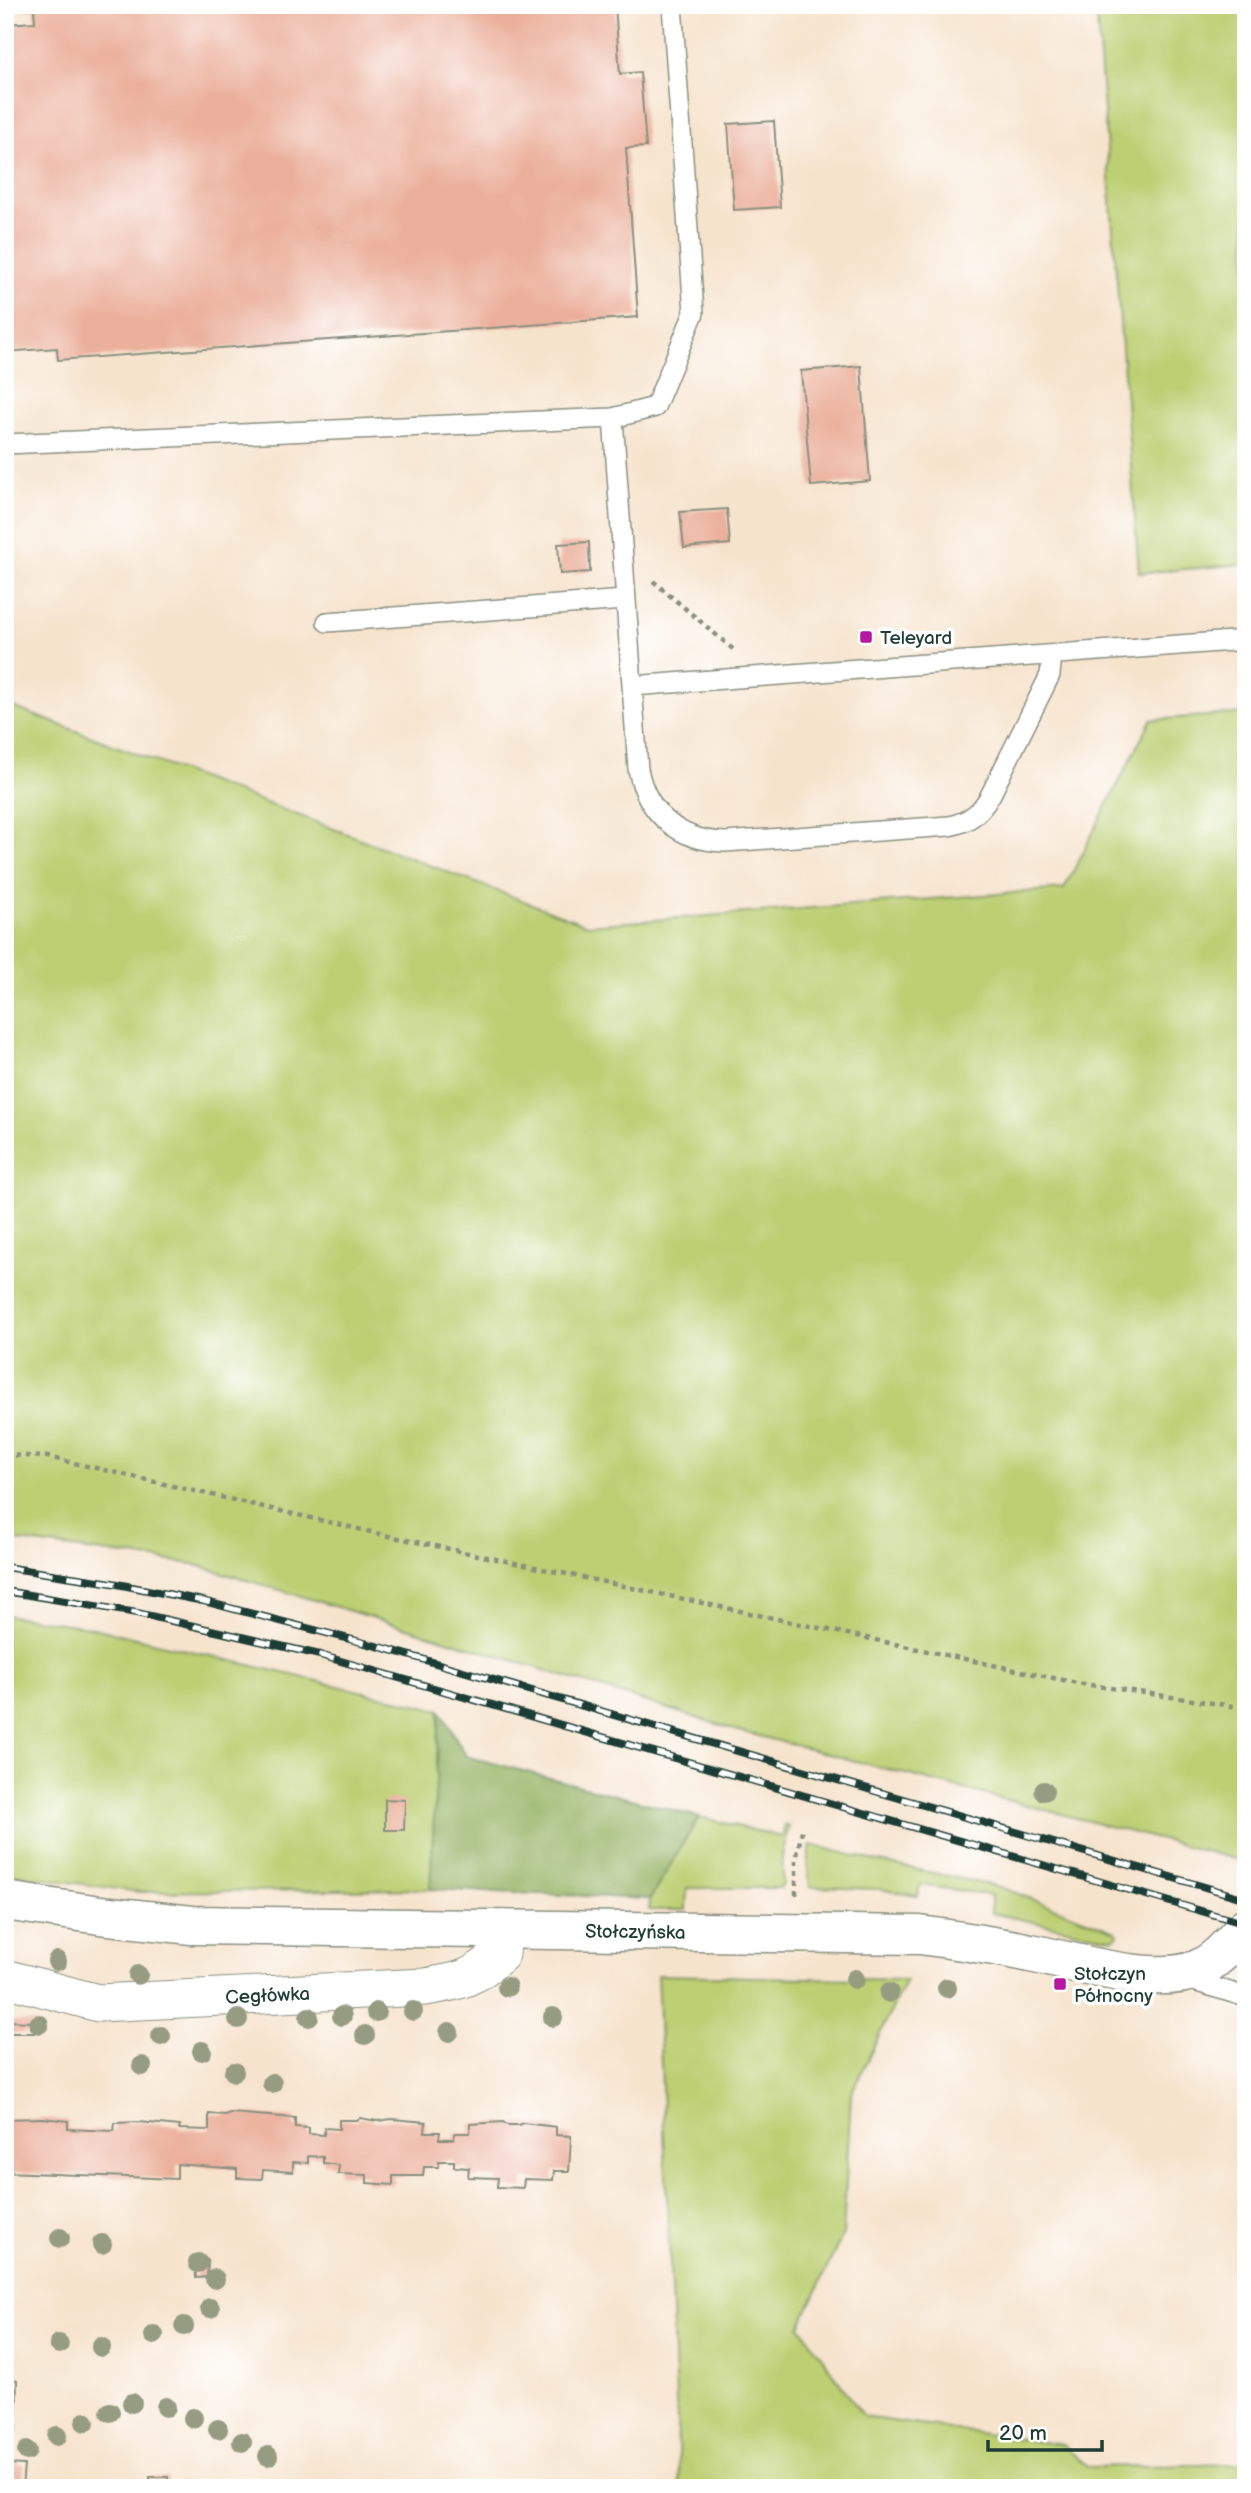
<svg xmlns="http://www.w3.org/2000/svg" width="1251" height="2493" font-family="'Balsamiq Sans',sans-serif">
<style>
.green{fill:#bccf72;stroke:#6e8653;stroke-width:2}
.forest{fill:#95b264;stroke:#5a784c;stroke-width:2}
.building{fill:#ebb09b}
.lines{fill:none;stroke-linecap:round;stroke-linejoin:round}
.service-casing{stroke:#8a9080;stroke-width:22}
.minor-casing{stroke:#8a9080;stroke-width:39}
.tertiary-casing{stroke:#8a9080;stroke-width:41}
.path{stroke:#8a9080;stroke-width:4.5;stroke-dasharray:5 5;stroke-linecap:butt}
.service{stroke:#fff;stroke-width:19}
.minor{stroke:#fff;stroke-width:37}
.tertiary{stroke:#fff;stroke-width:38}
.rail-casing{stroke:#1f3d34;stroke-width:8}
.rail{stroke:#fff;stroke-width:5;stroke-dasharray:16;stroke-linecap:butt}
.tree{fill:#959c81}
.poi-dot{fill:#b5179e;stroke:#fff;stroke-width:2.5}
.labels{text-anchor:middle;stroke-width:7;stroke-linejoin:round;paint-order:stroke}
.poi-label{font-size:19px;fill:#1f3d34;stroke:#fff;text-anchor:start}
.street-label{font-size:19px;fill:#1f3d34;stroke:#fff}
</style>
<rect width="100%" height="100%" fill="#fff"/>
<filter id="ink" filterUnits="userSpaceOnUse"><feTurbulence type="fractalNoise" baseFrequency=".0143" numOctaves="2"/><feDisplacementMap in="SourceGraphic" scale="14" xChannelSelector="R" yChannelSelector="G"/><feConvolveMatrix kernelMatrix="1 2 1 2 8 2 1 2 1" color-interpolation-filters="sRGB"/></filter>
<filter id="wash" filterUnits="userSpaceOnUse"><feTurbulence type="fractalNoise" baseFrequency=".00686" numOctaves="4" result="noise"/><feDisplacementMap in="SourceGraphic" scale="28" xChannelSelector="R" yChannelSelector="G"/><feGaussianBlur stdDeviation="1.57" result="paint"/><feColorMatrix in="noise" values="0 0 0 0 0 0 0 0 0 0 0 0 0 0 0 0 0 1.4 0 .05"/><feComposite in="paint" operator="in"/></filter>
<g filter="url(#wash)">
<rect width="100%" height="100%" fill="#f6e3cc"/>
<!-- green -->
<path class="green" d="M 1096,5 L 1246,5 L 1246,564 L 1139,573 Z
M 5,704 L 587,925 L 1064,889 L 1151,720 L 1246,713 L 1246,1860 L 1243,1861 L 739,1731 L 457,1643 L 193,1564 L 5,1539 Z
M 5,1615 L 89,1627 L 440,1710 L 430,1889 L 140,1892 L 5,1873 Z
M 699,1817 L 782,1837 L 785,1825 L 789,1826 L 782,1856 L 783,1884 L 780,1888 L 687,1888 L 686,1910 L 649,1910 L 650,1899 Z
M 811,1845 L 880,1862 L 1000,1887 L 1116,1931 L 1118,1935 L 1114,1939 L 991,1913 L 991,1895 L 920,1885 L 917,1896 L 880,1889 L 810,1887 L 807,1862 Z
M 657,1975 L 906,1980 L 851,2094 L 843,2234 L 800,2326 L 864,2417 L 1063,2445 L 1087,2467 L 1246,2464 L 1246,2488 L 680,2488 Z"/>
<!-- forest -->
<path class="forest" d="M 440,1710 L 466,1756 L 699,1817 L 650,1899 L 430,1889 Z"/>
<g id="blocks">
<!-- building -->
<path class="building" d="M 5,5 L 615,5 L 620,74 L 640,72 L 646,147 L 626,148 L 638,317 L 58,360 L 57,348 L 5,352 L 5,24 L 35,22 L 34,8 L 5,10 Z
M 774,121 L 780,207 L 734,210 L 728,124 Z
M 861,366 L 870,481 L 811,486 L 801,371 Z
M 727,509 L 730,544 L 684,548 L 680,512 Z
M 589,542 L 590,572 L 560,574 L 558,544 Z
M 385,1799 L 405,1800 L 404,1830 L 385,1830 Z
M 5,2021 L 34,2022 L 34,2033 L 5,2033 Z
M 230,2113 L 295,2118 L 295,2127 L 309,2128 L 309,2134 L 324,2135 L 325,2128 L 339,2129 L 339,2120 L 357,2120 L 360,2118 L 377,2121 L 392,2119 L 426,2122 L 425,2132 L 440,2132 L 439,2139 L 454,2139 L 455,2133 L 470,2133 L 470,2124 L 503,2122 L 507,2125 L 518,2125 L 523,2123 L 556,2127 L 556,2135 L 571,2136 L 569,2171 L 554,2171 L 553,2180 L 524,2179 L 523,2188 L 497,2187 L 498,2178 L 468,2177 L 469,2168 L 454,2167 L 454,2161 L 439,2161 L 439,2167 L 424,2167 L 423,2176 L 393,2176 L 393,2185 L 367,2183 L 367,2175 L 338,2174 L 339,2165 L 323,2163 L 323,2157 L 308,2156 L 308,2163 L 293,2162 L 293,2172 L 263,2170 L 262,2179 L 237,2178 L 237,2169 L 177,2164 L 177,2179 L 5,2172 L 5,2119 L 43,2118 L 68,2121 L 68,2129 L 90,2130 L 114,2131 L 115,2123 L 139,2122 L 180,2126 L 179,2129 L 209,2130 L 209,2114 L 225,2115 Z
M 195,2259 L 208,2260 L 207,2277 L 196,2278 Z
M 5,2379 L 17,2380 L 16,2430 L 5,2430 Z
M 5,2464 L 24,2465 L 22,2488 L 5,2488 Z
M 150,2477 L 168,2477 L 168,2488 L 150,2488 Z"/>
</g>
</g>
<g filter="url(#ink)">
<use href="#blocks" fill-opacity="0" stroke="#8a9080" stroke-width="2"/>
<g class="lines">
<!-- service casing -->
<g class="service-casing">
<path id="service" d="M 613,418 L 638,769 C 647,814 679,841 725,842 L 949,826 C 969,822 980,813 990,796 L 1050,675 L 1052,655
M 5,444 L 613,418 L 655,407 L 694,313 L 672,5
M 327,622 L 624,600
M 632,686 L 1246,640
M 1184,1978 L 1246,1997"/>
</g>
<!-- minor casing -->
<g class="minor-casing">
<g id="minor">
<path id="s1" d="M 5,1978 L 98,2003 L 425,1987 C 462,1981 472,1979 501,1954 L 503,1929"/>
</g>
</g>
<!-- tertiary casing -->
<g class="tertiary-casing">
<g id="tertiary">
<path id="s2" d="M 5,1901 L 100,1915 L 192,1925 L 920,1935 C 957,1940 994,1945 1030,1953 C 1076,1962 1155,1987 1198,1969 C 1217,1961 1232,1942 1246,1927"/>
</g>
</g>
<!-- path -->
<path class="path" d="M 653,581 L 734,650
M 5,1455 L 48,1457 L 384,1535 L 1077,1683 L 1246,1708
M 796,1895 L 796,1860 L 802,1830"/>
<!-- service -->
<use href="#service" class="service"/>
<!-- minor -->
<use href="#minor" class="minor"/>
<!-- tertiary -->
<use href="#tertiary" class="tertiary"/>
<!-- rail casing -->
<g class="rail-casing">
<path id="rail" d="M 5,1567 L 112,1583 L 203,1601 L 384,1648 L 1246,1899
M 5,1591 L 137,1613 L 320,1655 L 1246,1924"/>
</g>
<!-- rail -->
<use href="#rail" class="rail"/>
</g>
<!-- trees -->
<g class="tree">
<circle cx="1044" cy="1791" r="10"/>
<circle cx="57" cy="1961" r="10"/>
<circle cx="138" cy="1975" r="10"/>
<circle cx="855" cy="1979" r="10"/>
<circle cx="507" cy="1987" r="10"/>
<circle cx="947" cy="1988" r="10"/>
<circle cx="889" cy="1993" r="10"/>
<circle cx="413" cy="2011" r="10"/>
<circle cx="376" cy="2012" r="10"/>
<circle cx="342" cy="2016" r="10"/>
<circle cx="309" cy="2017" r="10"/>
<circle cx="553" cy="2017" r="10"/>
<circle cx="238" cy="2019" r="10"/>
<circle cx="39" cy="2024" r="10"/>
<circle cx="449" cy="2032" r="10"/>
<circle cx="365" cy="2035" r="10"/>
<circle cx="161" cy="2036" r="10"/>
<circle cx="202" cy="2051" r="10"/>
<circle cx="142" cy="2066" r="10"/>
<circle cx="234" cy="2072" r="10"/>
<circle cx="272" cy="2083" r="10"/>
<circle cx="60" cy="2238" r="10"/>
<circle cx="102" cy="2244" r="10"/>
<circle cx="198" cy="2263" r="10"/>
<circle cx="215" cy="2279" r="10"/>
<circle cx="210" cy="2308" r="10"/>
<circle cx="184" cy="2326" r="10"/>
<circle cx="154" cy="2335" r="10"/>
<circle cx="59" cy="2344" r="10"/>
<circle cx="101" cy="2347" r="10"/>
<circle cx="132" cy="2403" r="10"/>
<circle cx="166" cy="2407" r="10"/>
<circle cx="110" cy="2412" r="10"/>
<circle cx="193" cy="2418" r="10"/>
<circle cx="85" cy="2422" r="10"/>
<circle cx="218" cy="2429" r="10"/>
<circle cx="57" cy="2436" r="10"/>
<circle cx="242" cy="2442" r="10"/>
<circle cx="27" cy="2451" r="10"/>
<circle cx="268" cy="2456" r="10"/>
</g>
</g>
<!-- markers -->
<g class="poi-dot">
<rect x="859" y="630" width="14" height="14" rx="3.5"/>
<rect x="1053" y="1977" width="14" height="14" rx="3.5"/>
</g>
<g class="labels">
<!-- poi labels -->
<g class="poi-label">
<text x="880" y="644">Teleyard</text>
<text x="1074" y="1980">Stołczyn<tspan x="1074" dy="22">Północny</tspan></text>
</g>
<!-- street labels -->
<g class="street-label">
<text dy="7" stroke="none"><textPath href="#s2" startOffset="632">Stołczyńska</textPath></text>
<text dy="7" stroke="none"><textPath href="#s1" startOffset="266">Cegłówka</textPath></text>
</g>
</g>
<!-- margin -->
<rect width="1251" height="2493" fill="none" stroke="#fff" stroke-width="28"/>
<!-- scale -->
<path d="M988 2440v10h114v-10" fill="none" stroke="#1f3d34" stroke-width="3.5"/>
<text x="999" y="2440" font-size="21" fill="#1f3d34" stroke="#ffffff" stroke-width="5" paint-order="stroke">20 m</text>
</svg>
